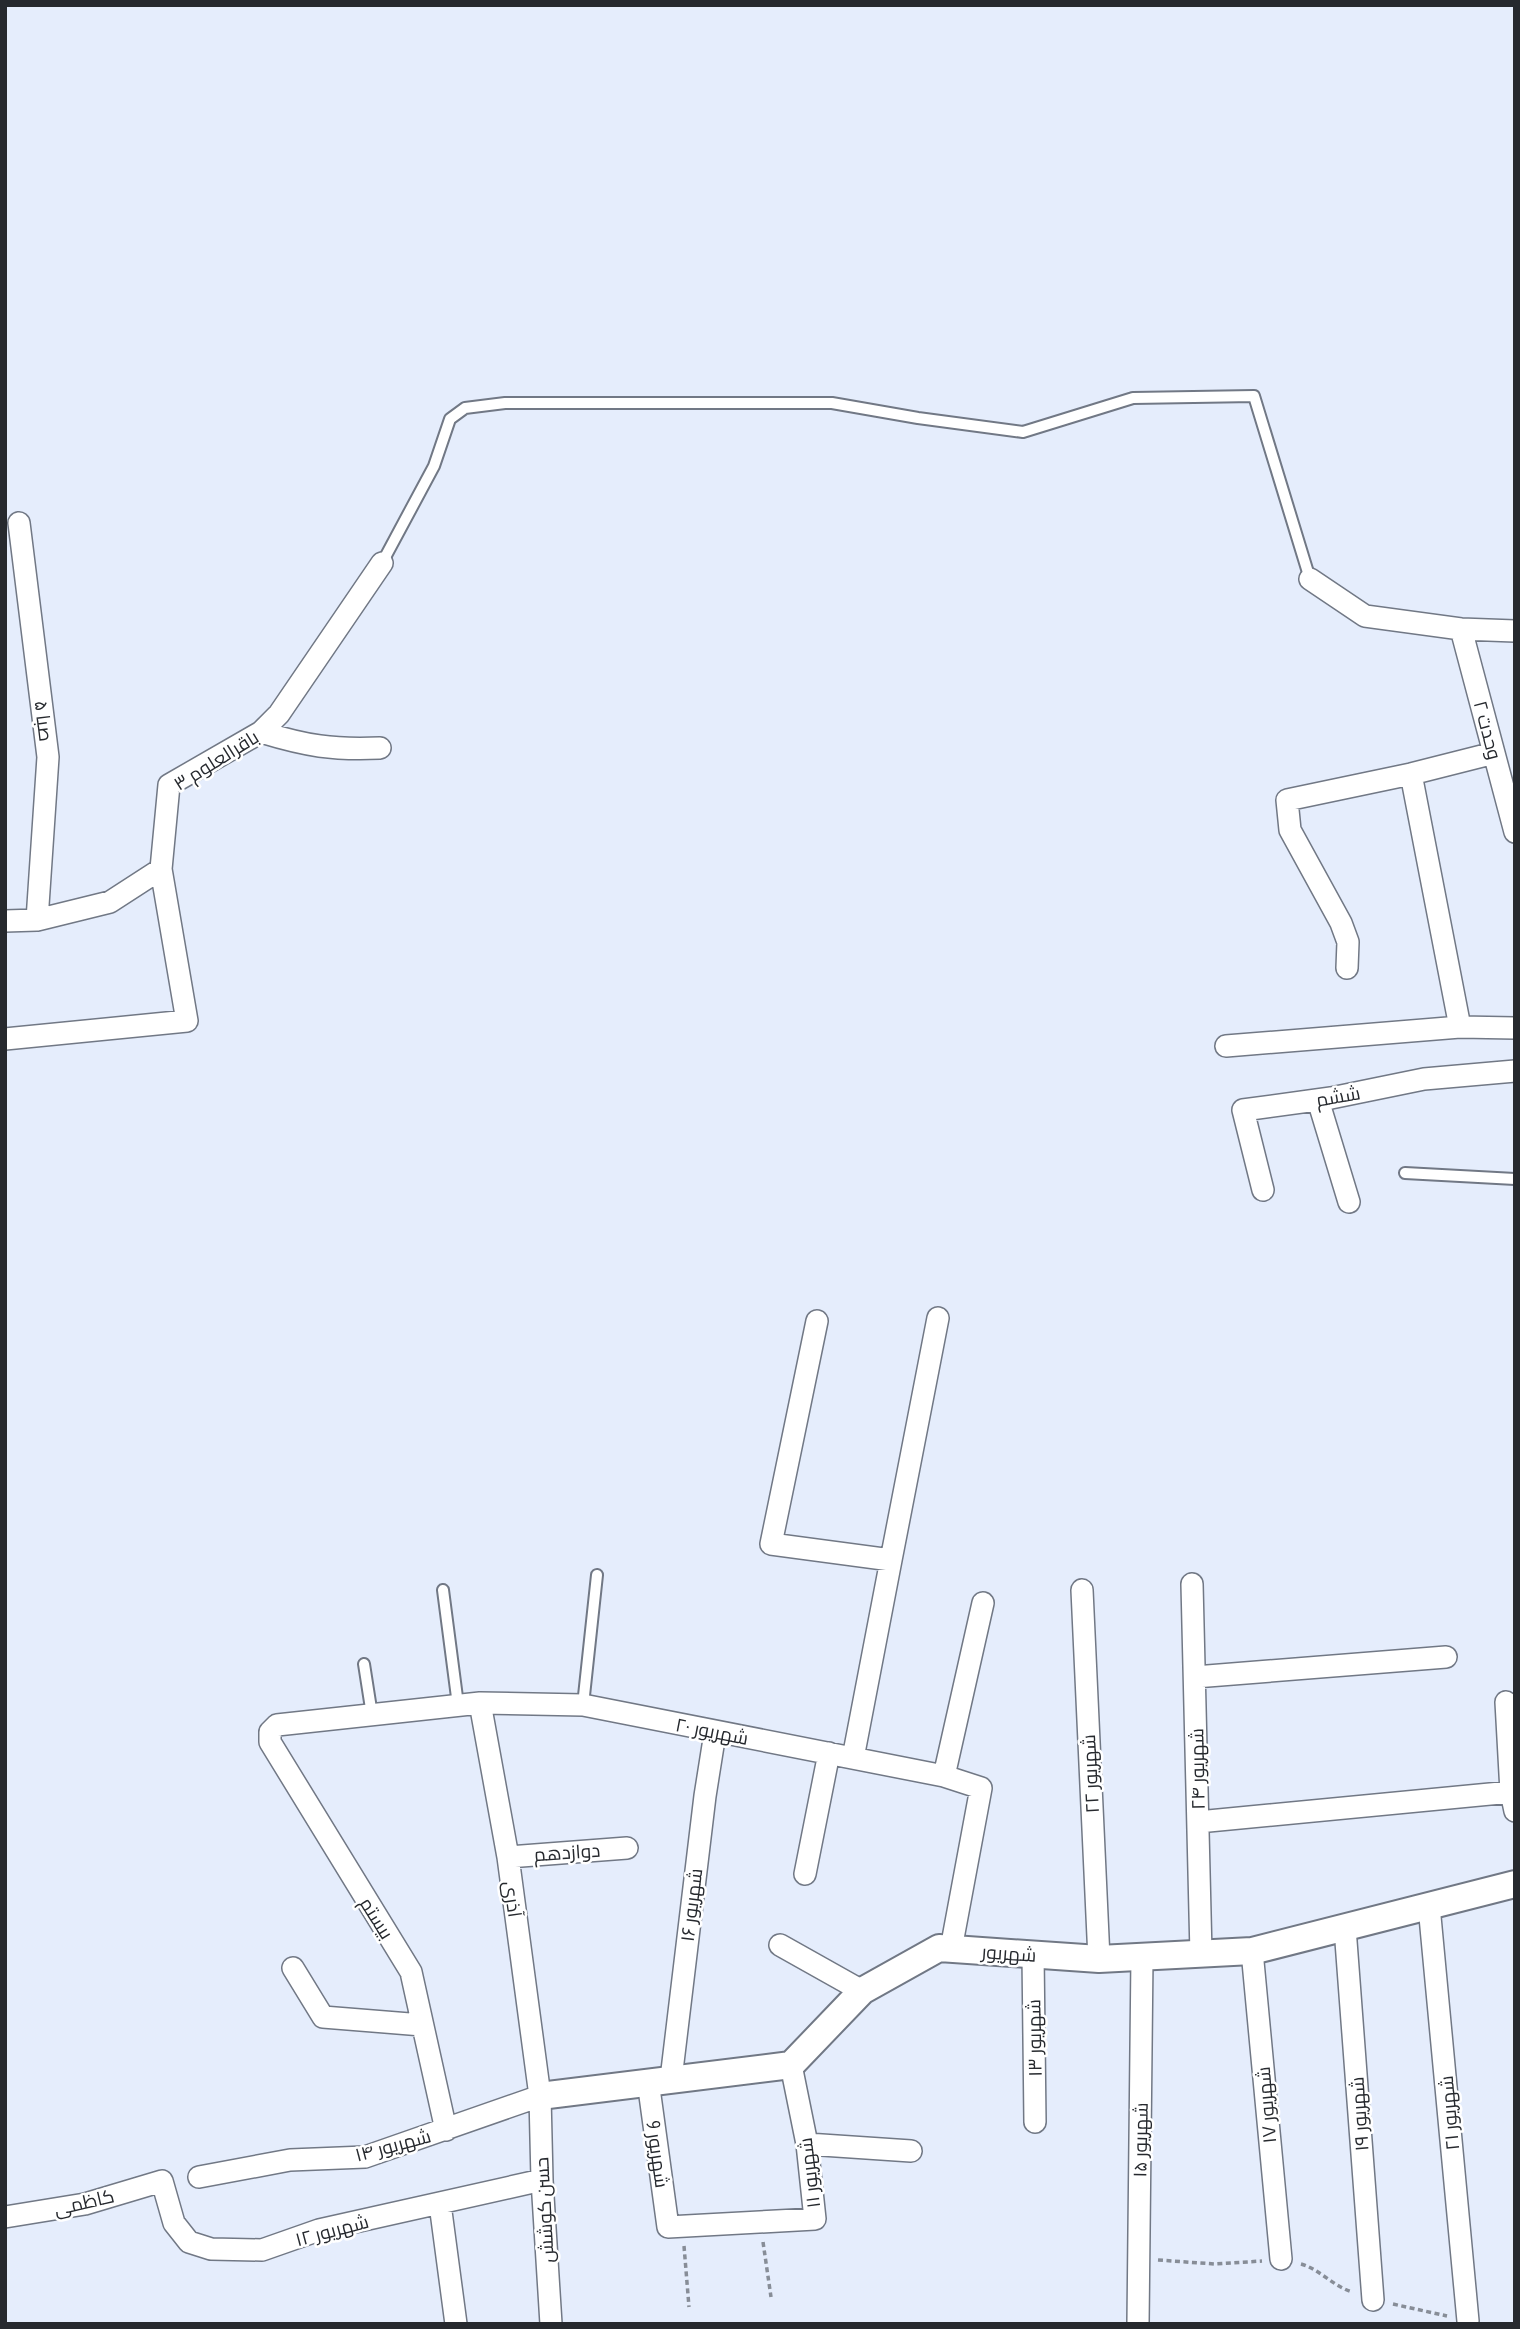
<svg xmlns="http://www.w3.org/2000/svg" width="1520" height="2329" font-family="'PT Sans Narrow',Cairo,sans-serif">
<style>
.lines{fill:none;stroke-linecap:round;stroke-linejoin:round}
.service-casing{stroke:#717885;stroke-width:14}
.minor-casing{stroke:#717885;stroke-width:24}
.tertiary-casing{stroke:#717885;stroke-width:30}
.path{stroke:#878d97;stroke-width:3.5;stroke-dasharray:5 3.5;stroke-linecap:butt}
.service{stroke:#fff;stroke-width:10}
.minor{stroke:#fff;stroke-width:21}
.tertiary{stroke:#fff;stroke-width:26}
.labels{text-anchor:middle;stroke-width:5;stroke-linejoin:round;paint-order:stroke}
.street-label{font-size:19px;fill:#26292e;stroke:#fff}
</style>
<rect width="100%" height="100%" fill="#e5edfc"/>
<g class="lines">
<!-- service casing -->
<g class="service-casing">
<path id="service" d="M 382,563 L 434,466 L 450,419 L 465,408 L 505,403 L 832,403 L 918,418 L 1023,432 L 1133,398 L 1254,396 L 1310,579
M 1405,1173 L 1515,1179
M 443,1590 L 458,1705
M 364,1664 L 372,1715
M 583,1705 L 597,1575"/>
</g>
<!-- minor casing -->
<g class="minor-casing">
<path id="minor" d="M 19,523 L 48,757 L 37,920
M 1310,579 L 1365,616 L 1461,629 L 1515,631
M 1461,629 L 1515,832
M 261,732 C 307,746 332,750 380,748
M 1411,774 L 1460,1027 L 1515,1028
M 5,921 L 37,920 L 110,902 L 161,869 L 169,785 L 261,732 L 279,714 L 382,563
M 1347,968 L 1348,942 L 1341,923 L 1290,830 L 1287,800 L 1411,774 L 1494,753
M 5,1039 L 187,1021 L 161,869
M 1226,1046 L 1460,1027
M 1318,1100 L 1349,1202
M 1263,1190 L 1243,1110 L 1331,1098 L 1424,1079 L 1515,1071
M 817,1321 L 771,1544 L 891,1560 L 853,1758
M 891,1560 L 938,1318
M 1192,1584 L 1201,1954
M 1082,1590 L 1099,1959
M 1195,1677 L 1446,1657
M 1506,1702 L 1511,1792 L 1515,1811
M 480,1703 L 508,1857 L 540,2096 L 542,2180 L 551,2324
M 944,1776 L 983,1603
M 1198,1822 L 1511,1792
M 508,1857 L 627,1848
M 805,1874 L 829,1753
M 1429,1906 L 1468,2321
M 1345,1928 L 1373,2300
M 780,1945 L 862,1991
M 1252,1951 L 1281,2259
M 1033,1954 L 1035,2122
M 293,1968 L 323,2017 L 422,2025
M 671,2079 L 705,1796 L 715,1733
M 648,2081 L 668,2227 L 815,2219 L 807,2144 L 791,2065
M 446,2130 L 411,1972 L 270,1742 L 270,1732 L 277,1725 L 480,1703 L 583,1705 L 944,1776 L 981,1788 L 951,1949
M 807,2144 L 911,2151
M 199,2177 L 290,2160 L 365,2157 L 540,2096
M 440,2204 L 456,2324
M 5,2217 L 85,2204 L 162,2181 L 174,2223 L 189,2242 L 211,2249 L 262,2250 L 319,2230 L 542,2180
M 1138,2324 L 1142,1957"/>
</g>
<!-- tertiary casing -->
<g class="tertiary-casing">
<path id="tertiary" d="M 540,2096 L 791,2065 L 862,1991 L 939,1948 L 1099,1959 L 1252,1951 L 1515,1884"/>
</g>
<!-- path -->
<path class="path" d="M 763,2242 L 771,2297
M 684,2246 L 689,2307
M 1158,2260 L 1215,2264 L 1262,2261
M 1301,2264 C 1319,2269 1333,2286 1352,2292
M 1393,2304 L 1447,2316"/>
<!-- service -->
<use href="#service" class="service"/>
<!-- minor -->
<use href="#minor" class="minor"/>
<!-- tertiary -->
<use href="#tertiary" class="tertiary"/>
</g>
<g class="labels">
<!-- street labels -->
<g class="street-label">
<text transform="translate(44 721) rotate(83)" y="7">صبا ۵</text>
<text transform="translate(1488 730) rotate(75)" y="7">وحدت ۲</text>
<text transform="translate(216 760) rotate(-32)" y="7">باقرالعلوم ۳</text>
<text transform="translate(1338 1096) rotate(-10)" y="7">ششم</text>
<text transform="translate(712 1731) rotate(11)" y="7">شهریور ۲۰</text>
<text transform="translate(1197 1769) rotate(-91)" y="7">شهریور ۲۴</text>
<text transform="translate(1090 1774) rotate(-93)" y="7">شهریور ۲۲</text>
<text transform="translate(567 1852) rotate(-4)" y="7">دوازدهم</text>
<text transform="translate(513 1899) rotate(82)" y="7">آذری</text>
<text transform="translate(691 1905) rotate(-83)" y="7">شهریور ۱۶</text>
<text transform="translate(377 1918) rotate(58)" y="7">بیستم</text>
<text transform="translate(1009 1953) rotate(4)" y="7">شهریور</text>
<text transform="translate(1034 2038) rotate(-91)" y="7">شهریور ۱۳</text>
<text transform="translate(1266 2105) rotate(-95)" y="7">شهریور ۱۷</text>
<text transform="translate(1449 2113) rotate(-95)" y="7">شهریور ۲۱</text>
<text transform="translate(1359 2114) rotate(-94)" y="7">شهریور ۱۹</text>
<text transform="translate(1140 2140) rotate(-89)" y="7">شهریور ۱۵</text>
<text transform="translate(393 2145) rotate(-15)" y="7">شهریور ۱۴</text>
<text transform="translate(658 2154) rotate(82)" y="7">شهریور 9</text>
<text transform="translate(809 2173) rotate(-97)" y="7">شهریور ۱۱</text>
<text transform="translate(84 2202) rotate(-13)" y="7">کاظمی</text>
<text transform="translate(544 2210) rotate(-93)" y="7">حسن کوشش</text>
<text transform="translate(332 2230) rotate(-15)" y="7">شهریور ۱۲</text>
</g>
</g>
<!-- border -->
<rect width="1520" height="2329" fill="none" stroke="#26292e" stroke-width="14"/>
</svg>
